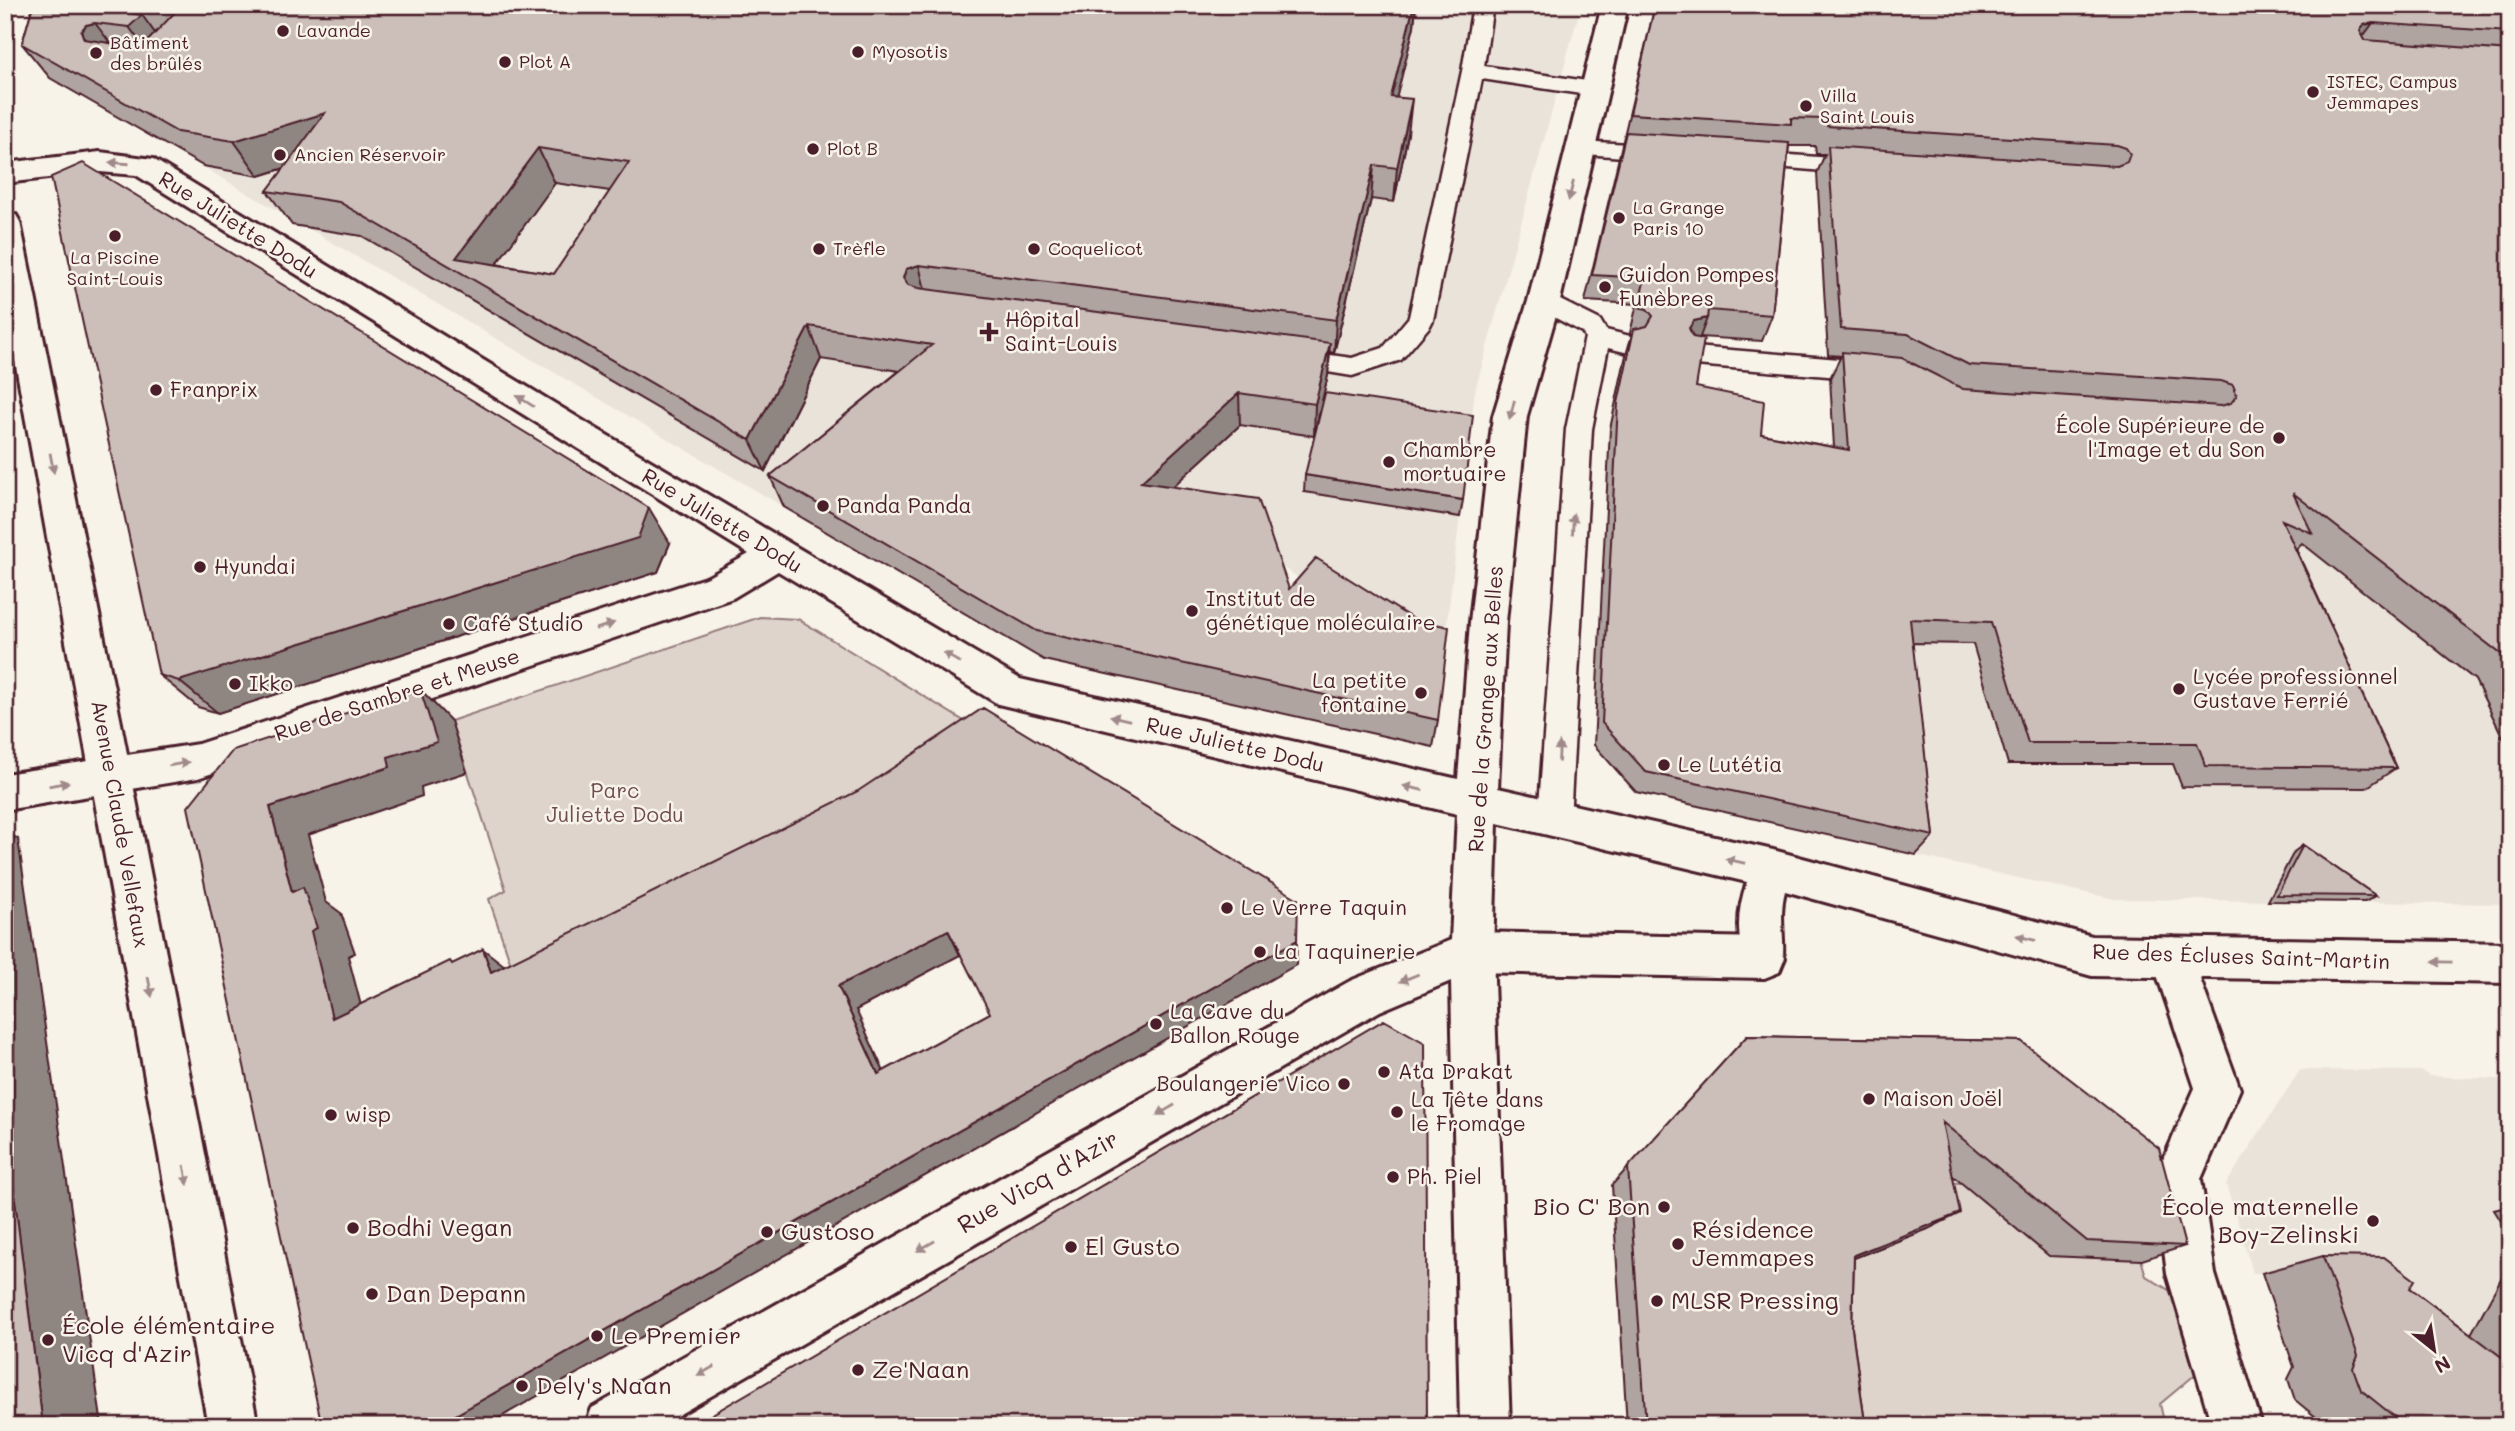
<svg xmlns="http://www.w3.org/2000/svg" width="2515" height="1431" font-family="Mali,sans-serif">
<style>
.built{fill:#eae3da}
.green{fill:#ded4cc;stroke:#947a7c;stroke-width:2}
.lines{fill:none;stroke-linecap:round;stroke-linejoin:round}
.service-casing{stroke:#4a1f2b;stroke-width:5}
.pedestrian-casing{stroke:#4a1f2b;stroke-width:6}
.minor-casing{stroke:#4a1f2b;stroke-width:6}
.tertiary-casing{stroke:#4a1f2b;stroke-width:6}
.service{fill:#f7f3e8;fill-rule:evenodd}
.pedestrian{fill:#f7f3e8;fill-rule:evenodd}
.minor{fill:#f7f3e8;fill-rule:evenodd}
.tertiary{fill:#f7f3e8;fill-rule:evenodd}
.wall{fill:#afa49f;stroke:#4a1f2b;stroke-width:2;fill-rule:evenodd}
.shaded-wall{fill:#8f8682;stroke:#4a1f2b;stroke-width:2}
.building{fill:#ccbfb9;stroke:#4a1f2b;stroke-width:2;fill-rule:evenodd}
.oneway{fill:#a0898a}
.poi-dot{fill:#4a1f2b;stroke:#f7f3e8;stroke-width:2.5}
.labels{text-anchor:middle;stroke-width:5;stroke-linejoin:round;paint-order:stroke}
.far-poi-label{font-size:18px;fill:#4a1f2b;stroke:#f7f3e8;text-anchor:start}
.street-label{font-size:21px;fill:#4a1f2b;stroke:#f7f3e8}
.poi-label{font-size:21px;fill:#4a1f2b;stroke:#f7f3e8;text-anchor:start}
.park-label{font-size:21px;fill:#6f4c53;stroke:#f7f3e8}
.near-street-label{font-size:24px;fill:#4a1f2b;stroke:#f7f3e8}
.near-poi-label{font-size:24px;fill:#4a1f2b;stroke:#f7f3e8;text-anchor:start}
</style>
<rect width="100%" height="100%" fill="#f7f3e8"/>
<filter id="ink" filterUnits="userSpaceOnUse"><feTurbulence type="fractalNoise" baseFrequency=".0143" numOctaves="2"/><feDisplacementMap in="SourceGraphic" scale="14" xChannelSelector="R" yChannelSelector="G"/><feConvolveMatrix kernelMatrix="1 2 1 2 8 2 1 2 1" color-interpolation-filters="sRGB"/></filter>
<g filter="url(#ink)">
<!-- built -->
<path class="built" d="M 71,5 L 1581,5 L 1475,391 L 1443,656 L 1314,588 L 1267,557 L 784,507 L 157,140 Z
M 1833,502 L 2370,536 L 2510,633 L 2510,904 L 2114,899 L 1860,843 Z
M 2300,1070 L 2421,1071 L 2429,1076 L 2497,1079 L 2510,1089 L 2510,1426 L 2327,1426 L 2295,1400 L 2288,1379 L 2294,1367 L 2263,1273 L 2253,1273 L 2226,1184 Z"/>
<!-- green -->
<path class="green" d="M 760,617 L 798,619 L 993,739 L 514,973 L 489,899 L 506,890 L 451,721 Z
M 1919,1182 L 1971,1183 L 2061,1256 L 2141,1259 L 2146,1276 L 2172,1292 L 2196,1374 L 2160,1404 L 2165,1426 L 1751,1426 L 1826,1269 Z"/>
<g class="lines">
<!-- service casing -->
<g class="service-casing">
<path id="service" d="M 1473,5 L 1493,5 L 1484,66 L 1594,82 L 1602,84 L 1605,89 L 1602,94 L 1594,96 L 1482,79 L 1433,320 L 1430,326 L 1401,360 L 1352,376 L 1279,364 L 1275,358 L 1279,352 L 1288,349 L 1352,358 L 1383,348 L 1409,317 L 1462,71 Z
M 1581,141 L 1661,146 L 1669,148 L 1672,153 L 1669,158 L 1661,160 L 1573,153 L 1570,148 L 1573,143 Z
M 1749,152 L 1860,160 L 1868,162 L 1871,167 L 1868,172 L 1860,174 L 1741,164 L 1738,159 L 1741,154 Z
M 1544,292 L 1600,320 L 1606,330 L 1638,338 L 1642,344 L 1638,350 L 1629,353 L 1608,348 L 1592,429 L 1570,820 L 1565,830 L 1554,834 L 1543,830 L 1538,820 L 1566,429 L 1585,337 L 1582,332 L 1535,307 L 1532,301 L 1535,295 Z
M 1695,347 L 1876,362 L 1885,364 L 1889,371 L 1885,378 L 1876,380 L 1695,365 L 1686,362 L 1682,356 L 1686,350 Z"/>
</g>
<!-- pedestrian casing -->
<g class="pedestrian-casing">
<path id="pedestrian" d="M 1472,932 L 1764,938 L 1779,944 L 1785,958 L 1779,972 L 1764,978 L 1472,972 L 1457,966 L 1451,952 L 1457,938 Z
M 2172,937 L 2187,943 L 2240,1089 L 2201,1179 L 2215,1274 L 2262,1426 L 2212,1426 L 2167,1274 L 2155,1178 L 2195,1088 L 2151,957 L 2157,943 Z"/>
</g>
<!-- minor casing -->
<g class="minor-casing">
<path id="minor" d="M 1602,5 L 1628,5 L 1560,301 L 1527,416 L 1506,622 L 1498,788 L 1773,850 L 2092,936 L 2510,943 L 2510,983 L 2092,976 L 1785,891 C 1777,921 1789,949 1779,972 L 1764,978 L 1749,972 C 1736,942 1736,912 1747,882 L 1497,823 L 1493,952 L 1510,1426 L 1460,1426 L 1451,981 L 1380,1011 L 659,1426 L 585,1426 L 592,1408 L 1350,981 L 1451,940 L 1457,814 L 998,704 L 778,571 L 733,598 L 198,778 L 5,810 L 5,774 L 198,744 L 708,577 L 749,554 L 136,175 L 100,172 L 5,183 L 5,163 L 100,152 L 153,159 L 595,428 L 1020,679 L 1458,779 L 1470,622 L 1493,416 L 1528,301 Z"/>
</g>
<!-- tertiary casing -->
<g class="tertiary-casing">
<path id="tertiary" d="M 5,212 L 16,215 L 20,222 L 122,728 L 258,1426 L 208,1426 L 5,305 Z"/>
</g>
<!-- service -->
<use href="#service" class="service"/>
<!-- pedestrian -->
<use href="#pedestrian" class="pedestrian"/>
<!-- minor -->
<use href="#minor" class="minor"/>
<!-- tertiary -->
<use href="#tertiary" class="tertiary"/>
</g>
<!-- wall -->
<path class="wall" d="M 33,5 L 1416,5 L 1414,26 L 1396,97 L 1408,134 L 1394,202 L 1371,199 L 1334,353 L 1330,352 L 1328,375 L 1314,436 L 1240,425 L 1173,486 L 1438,720 L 1433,747 L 1044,660 L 784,507 L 770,476 L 899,371 L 821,359 L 765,471 L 362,236 L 292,225 L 267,191 L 285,168 L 259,176 L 203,166 L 50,78 L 22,44 ZM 555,183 L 610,191 L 554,274 L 496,264 Z
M 1655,5 L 2510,5 L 2510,752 L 2475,680 L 2302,543 L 2296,549 L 2396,768 L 2366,788 L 2182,787 L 2173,764 L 2008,764 L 1973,644 L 1912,643 L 1934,836 L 1916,855 L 1636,792 L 1594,745 L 1610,429 L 1626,355 L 1632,334 L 1630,333 L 1637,304 L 1585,301 ZM 1789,146 L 1815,146 L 1816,154 L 1825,154 L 1817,173 L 1828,355 L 1841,356 L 1830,378 L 1834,447 L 1761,434 L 1696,387 L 1700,337 L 1762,341 L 1772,315 Z
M 1305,475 L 1463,500 L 1460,517 L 1304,492 Z
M 670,543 L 658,572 L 218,713 L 198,707 L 159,675 Z
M 2303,845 L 2376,896 L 2365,902 L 2268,901 L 2294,852 Z
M 1747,1036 L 2021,1041 L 2185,1246 L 2142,1260 L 2049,1256 L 1953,1176 L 1928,1229 L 1854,1258 L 1852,1329 L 1865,1423 L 1914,1426 L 1627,1426 L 1612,1185 Z
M 2510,1206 L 2510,1235 L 2494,1210 Z
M 2323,1256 L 2410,1288 L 2471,1334 L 2510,1262 L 2510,1426 L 2327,1426 L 2295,1400 L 2288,1379 L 2294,1367 L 2262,1273 Z"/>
<!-- shaded-wall -->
<path class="shaded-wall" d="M 113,5 L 131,5 L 140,17 L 142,15 L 167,50 L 155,62 L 129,27 L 115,11 Z
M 1414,5 L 1416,5 L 1414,26 L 1388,132 L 1391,97 Z
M 95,23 L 121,57 L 84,39 L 81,31 L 86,25 Z
M 2373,23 L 2353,50 L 2344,52 L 2364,25 Z
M 1412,99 L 1408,134 L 1394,202 L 1397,168 Z
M 325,113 L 348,148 L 259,176 L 234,141 Z
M 538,148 L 555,183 L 482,284 L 456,258 Z
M 1374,165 L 1371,199 L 1334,353 L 1336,320 Z
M 919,265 L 927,298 L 916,303 L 903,278 L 906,269 Z
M 1707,318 L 1697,345 L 1689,328 L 1694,321 Z
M 809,326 L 821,359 L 765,471 L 750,440 Z
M 1330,343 L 1328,375 L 1314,436 L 1315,404 Z
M 1239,393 L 1240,425 L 1144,513 L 1141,482 Z
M 649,508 L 670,543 L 658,572 L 218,713 L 179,681 Z
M 420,689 L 451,721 L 467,772 L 421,787 L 422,796 L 308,835 L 326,902 L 341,913 L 355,953 L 348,956 L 370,1040 L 332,1018 L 292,892 L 270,807 L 388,757 Z
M 5,832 L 18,839 L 102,1426 L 43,1426 L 5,1120 Z
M 948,930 L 960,955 L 856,1010 L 894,1094 L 878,1074 L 838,986 Z
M 1297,940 L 1296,965 L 485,1426 L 436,1426 Z
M 483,949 L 514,973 L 491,972 Z
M 1960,1213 L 1928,1229 L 1826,1269 L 1854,1255 Z"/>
<!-- building -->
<path class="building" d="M 33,5 L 113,5 L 115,11 L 142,15 L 129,27 L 95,23 L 86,25 L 81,31 L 84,39 L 135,47 L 144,45 L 178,9 L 175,5 L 1414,5 L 1391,97 L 1412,99 L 1397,168 L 1374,165 L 1336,320 L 919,265 L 906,269 L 903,278 L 908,285 L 918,288 L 1330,343 L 1315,404 L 1239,393 L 1141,482 L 1258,499 L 1289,589 L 1316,558 L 1413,619 L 1449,627 L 1438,720 L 1037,631 L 770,476 L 932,345 L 809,326 L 750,440 L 339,202 L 267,191 L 325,113 L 234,141 L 177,132 L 22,44 ZM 538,148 L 629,162 L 554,274 L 456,258 Z
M 1655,5 L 2510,5 L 2510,32 L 2373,23 L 2364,25 L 2360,31 L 2365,40 L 2510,51 L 2510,665 L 2506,658 L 2293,493 L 2312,533 L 2282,520 L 2396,768 L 2206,766 L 2197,743 L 2028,743 L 1991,622 L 1910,619 L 1934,836 L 1646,772 L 1602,723 L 1618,403 L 1634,329 L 1647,326 L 1653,316 L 1647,309 L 1638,307 L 1645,278 L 1592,275 L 1626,132 L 1789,143 L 1772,315 L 1708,310 L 1707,318 L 1694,321 L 1689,328 L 1693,337 L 1704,339 L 1696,387 L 1764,401 L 1761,434 L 1849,450 L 1842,352 L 1902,358 L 1963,389 L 2221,406 L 2231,403 L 2237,395 L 2233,385 L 2221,381 L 1969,365 L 1908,334 L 1841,329 L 1828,146 L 2117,166 L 2127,162 L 2130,154 L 2126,148 L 2117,145 L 1827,126 L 1826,119 L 1791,118 L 1791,124 L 1630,114 Z
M 83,163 L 649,508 L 638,538 L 179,681 L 159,675 L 51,177 Z
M 1325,393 L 1473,415 L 1463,500 L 1305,475 Z
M 420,689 L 437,742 L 388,757 L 390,767 L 270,807 L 292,892 L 303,887 L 317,928 L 311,931 L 332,1018 L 450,961 L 452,964 L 483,949 L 491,972 L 858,791 L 983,708 L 1298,899 L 1297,940 L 436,1426 L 322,1426 L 188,807 L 233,750 ZM 948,930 L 990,1013 L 878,1074 L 838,986 Z
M 2303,845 L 2376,896 L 2277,895 Z
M 1384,1020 L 1425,1043 L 1427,1426 L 692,1426 Z
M 1747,1036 L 2021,1041 L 2159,1148 L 2185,1246 L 2087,1241 L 1942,1122 L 1960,1213 L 1854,1255 L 1852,1329 L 1865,1423 L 1914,1426 L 1646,1426 L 1628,1167 Z
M 5,1120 L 43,1426 L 5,1426 Z
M 2323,1256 L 2384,1257 L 2415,1280 L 2410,1288 L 2507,1361 L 2510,1357 L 2510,1426 L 2406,1426 L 2361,1390 L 2353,1368 L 2358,1356 Z"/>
<!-- one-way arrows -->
<defs><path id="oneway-solid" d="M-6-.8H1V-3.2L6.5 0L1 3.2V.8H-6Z" transform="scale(1.75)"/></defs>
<g class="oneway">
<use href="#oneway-solid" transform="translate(119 163) rotate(-176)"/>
<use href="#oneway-solid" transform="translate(1571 191) rotate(104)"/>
<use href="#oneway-solid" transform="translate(525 401) rotate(-148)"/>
<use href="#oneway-solid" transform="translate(1512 410) rotate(104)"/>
<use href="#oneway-solid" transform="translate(52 463) rotate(79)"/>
<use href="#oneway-solid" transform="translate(1573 524) rotate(-87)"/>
<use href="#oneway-solid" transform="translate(605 626) rotate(-19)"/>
<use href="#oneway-solid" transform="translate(952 658) rotate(-150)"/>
<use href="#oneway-solid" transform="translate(1120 718) rotate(-167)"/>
<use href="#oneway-solid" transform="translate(1559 752) rotate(-87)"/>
<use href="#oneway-solid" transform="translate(179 764) rotate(-10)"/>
<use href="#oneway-solid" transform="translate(59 784) rotate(-10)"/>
<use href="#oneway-solid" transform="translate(1413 788) rotate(-167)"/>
<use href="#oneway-solid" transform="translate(1735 861) rotate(-167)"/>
<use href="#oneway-solid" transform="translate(2026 938) rotate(-165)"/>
<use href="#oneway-solid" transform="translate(2442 962) rotate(-179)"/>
<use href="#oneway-solid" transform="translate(1409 978) rotate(158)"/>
<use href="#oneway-solid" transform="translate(150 987) rotate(79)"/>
<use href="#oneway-solid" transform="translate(1166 1110) rotate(150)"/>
<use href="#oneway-solid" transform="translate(186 1175) rotate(79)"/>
<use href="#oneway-solid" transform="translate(926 1246) rotate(150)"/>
<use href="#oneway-solid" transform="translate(706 1371) rotate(150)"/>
</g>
</g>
<!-- markers -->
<g class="poi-dot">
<circle cx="283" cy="31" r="7"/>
<circle cx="858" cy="52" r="7"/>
<circle cx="96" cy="53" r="7"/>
<circle cx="505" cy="62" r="7"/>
<circle cx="2313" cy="92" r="7"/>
<circle cx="1806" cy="106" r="7"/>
<circle cx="813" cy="149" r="7"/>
<circle cx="280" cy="155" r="7"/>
<circle cx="1619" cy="218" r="7"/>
<circle cx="115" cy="236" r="7"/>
<circle cx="819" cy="249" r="7"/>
<circle cx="1034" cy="249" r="7"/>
<circle cx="1605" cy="287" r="7"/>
<path d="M985.5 321.5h7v7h7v7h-7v7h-7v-7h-7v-7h7z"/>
<circle cx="156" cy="390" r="7"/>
<circle cx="2279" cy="438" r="7"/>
<circle cx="1389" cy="462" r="7"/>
<circle cx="823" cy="506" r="7"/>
<circle cx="200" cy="567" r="7"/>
<circle cx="1192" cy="611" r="7"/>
<circle cx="449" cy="624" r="7"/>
<circle cx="235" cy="684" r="7"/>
<circle cx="2179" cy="689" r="7"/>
<circle cx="1421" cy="693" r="7"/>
<circle cx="1664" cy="765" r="7"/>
<circle cx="1227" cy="908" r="7"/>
<circle cx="1260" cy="952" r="7"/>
<circle cx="1156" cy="1024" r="7"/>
<circle cx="1384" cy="1072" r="7"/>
<circle cx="1344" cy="1084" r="7"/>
<circle cx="1869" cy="1099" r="7"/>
<circle cx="1397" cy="1112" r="7"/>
<circle cx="331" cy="1115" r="7"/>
<circle cx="1393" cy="1177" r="7"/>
<circle cx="1664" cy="1207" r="7"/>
<circle cx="2373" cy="1221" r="7"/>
<circle cx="353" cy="1228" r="7"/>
<circle cx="767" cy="1232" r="7"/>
<circle cx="1678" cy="1244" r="7"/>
<circle cx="1071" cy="1247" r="7"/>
<circle cx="372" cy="1294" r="7"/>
<circle cx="1657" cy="1301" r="7"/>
<circle cx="597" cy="1336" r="7"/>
<circle cx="48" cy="1340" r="7"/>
<circle cx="858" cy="1370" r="7"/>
<circle cx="522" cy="1386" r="7"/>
</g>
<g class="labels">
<!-- far-poi labels -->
<g class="far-poi-label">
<text x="297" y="37">Lavande</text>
<text x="110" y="49">Bâtiment<tspan x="110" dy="21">des brûlés</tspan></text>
<text x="872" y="58">Myosotis</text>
<text x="519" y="68">Plot A</text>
<text x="2327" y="88">ISTEC, Campus<tspan x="2327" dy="21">Jemmapes</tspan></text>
<text x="1820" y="102">Villa<tspan x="1820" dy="21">Saint Louis</tspan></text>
<text x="827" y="155">Plot B</text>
<text x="294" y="161">Ancien Réservoir</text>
<text x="1633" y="214">La Grange<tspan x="1633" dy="21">Paris 10</tspan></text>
<text x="833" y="255">Trèfle</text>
<text x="1048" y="255">Coquelicot</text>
<text x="115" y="264" text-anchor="middle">La Piscine<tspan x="115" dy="21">Saint-Louis</tspan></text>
</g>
<!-- street labels -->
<g class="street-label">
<text transform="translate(238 225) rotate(32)" y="7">Rue Juliette Dodu</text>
<text transform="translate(722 521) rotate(31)" y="7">Rue Juliette Dodu</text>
<text transform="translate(397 695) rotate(-18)" y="7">Rue de Sambre et Meuse</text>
<text transform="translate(1486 709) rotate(-86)" y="7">Rue de la Grange aux Belles</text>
<text transform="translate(1235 745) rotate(13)" y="7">Rue Juliette Dodu</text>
<text transform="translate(120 824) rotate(80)" y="7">Avenue Claude Vellefaux</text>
<text transform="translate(2241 957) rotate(2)" y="7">Rue des Écluses Saint-Martin</text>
</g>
<!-- poi labels -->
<g class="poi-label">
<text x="1619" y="282">Guidon Pompes<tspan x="1619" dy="24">Funèbres</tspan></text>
<text x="1005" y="327">Hôpital<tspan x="1005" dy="24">Saint-Louis</tspan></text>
<text x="170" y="397">Franprix</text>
<text x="2265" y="433" text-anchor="end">École Supérieure de<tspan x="2265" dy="24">l'Image et du Son</tspan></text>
<text x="1403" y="457">Chambre<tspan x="1403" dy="24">mortuaire</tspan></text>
<text x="837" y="513">Panda Panda</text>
<text x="214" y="574">Hyundai</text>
<text x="1206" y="606">Institut de<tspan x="1206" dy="24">génétique moléculaire</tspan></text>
<text x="463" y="631">Café Studio</text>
<text x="2193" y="684">Lycée professionnel<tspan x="2193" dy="24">Gustave Ferrié</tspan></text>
<text x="1407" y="688" text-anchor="end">La petite<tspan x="1407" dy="24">fontaine</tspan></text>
<text x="249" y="691">Ikko</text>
<text x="1678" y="772">Le Lutétia</text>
<text x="1241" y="915">Le Verre Taquin</text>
<text x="1274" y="959">La Taquinerie</text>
<text x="1170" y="1019">La Cave du<tspan x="1170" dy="24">Ballon Rouge</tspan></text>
<text x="1398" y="1079">Ata Drakat</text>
<text x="1330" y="1091" text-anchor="end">Boulangerie Vico</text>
<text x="1883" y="1106">Maison Joël</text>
<text x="1411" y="1107">La Tête dans<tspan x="1411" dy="24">le Fromage</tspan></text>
<text x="345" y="1122">wisp</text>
<text x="1407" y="1184">Ph. Piel</text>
</g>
<!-- park labels -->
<g class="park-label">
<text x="615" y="798">Parc<tspan x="615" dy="24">Juliette Dodu</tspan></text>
</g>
<!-- near-street labels -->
<g class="near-street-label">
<text transform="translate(1038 1182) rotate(-30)" y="8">Rue Vicq d'Azir</text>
</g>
<!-- near-poi labels -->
<g class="near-poi-label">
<text x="1650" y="1215" text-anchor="end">Bio C' Bon</text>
<text x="2359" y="1215" text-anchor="end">École maternelle<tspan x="2359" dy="28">Boy-Zelinski</tspan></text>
<text x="367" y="1236">Bodhi Vegan</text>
<text x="1692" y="1238">Résidence<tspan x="1692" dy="28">Jemmapes</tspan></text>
<text x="781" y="1240">Gustoso</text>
<text x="1085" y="1255">El Gusto</text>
<text x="386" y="1302">Dan Depann</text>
<text x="1671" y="1309">MLSR Pressing</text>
<text x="62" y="1334">École élémentaire<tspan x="62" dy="28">Vicq d'Azir</tspan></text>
<text x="611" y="1344">Le Premier</text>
<text x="872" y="1378">Ze'Naan</text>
<text x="536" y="1394">Dely's Naan</text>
</g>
</g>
<!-- margin -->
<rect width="2515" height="1431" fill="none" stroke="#f7f3e8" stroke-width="28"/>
<rect x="14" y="14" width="2487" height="1403" fill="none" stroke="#4a1f2b" stroke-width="2.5" filter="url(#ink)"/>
<!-- north arrow -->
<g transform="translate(2434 1350) rotate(150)" stroke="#f7f3e8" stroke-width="5" paint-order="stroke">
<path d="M0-5L12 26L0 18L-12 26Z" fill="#4a1f2b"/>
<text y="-10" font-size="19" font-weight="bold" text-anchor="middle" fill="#4a1f2b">N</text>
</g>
</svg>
